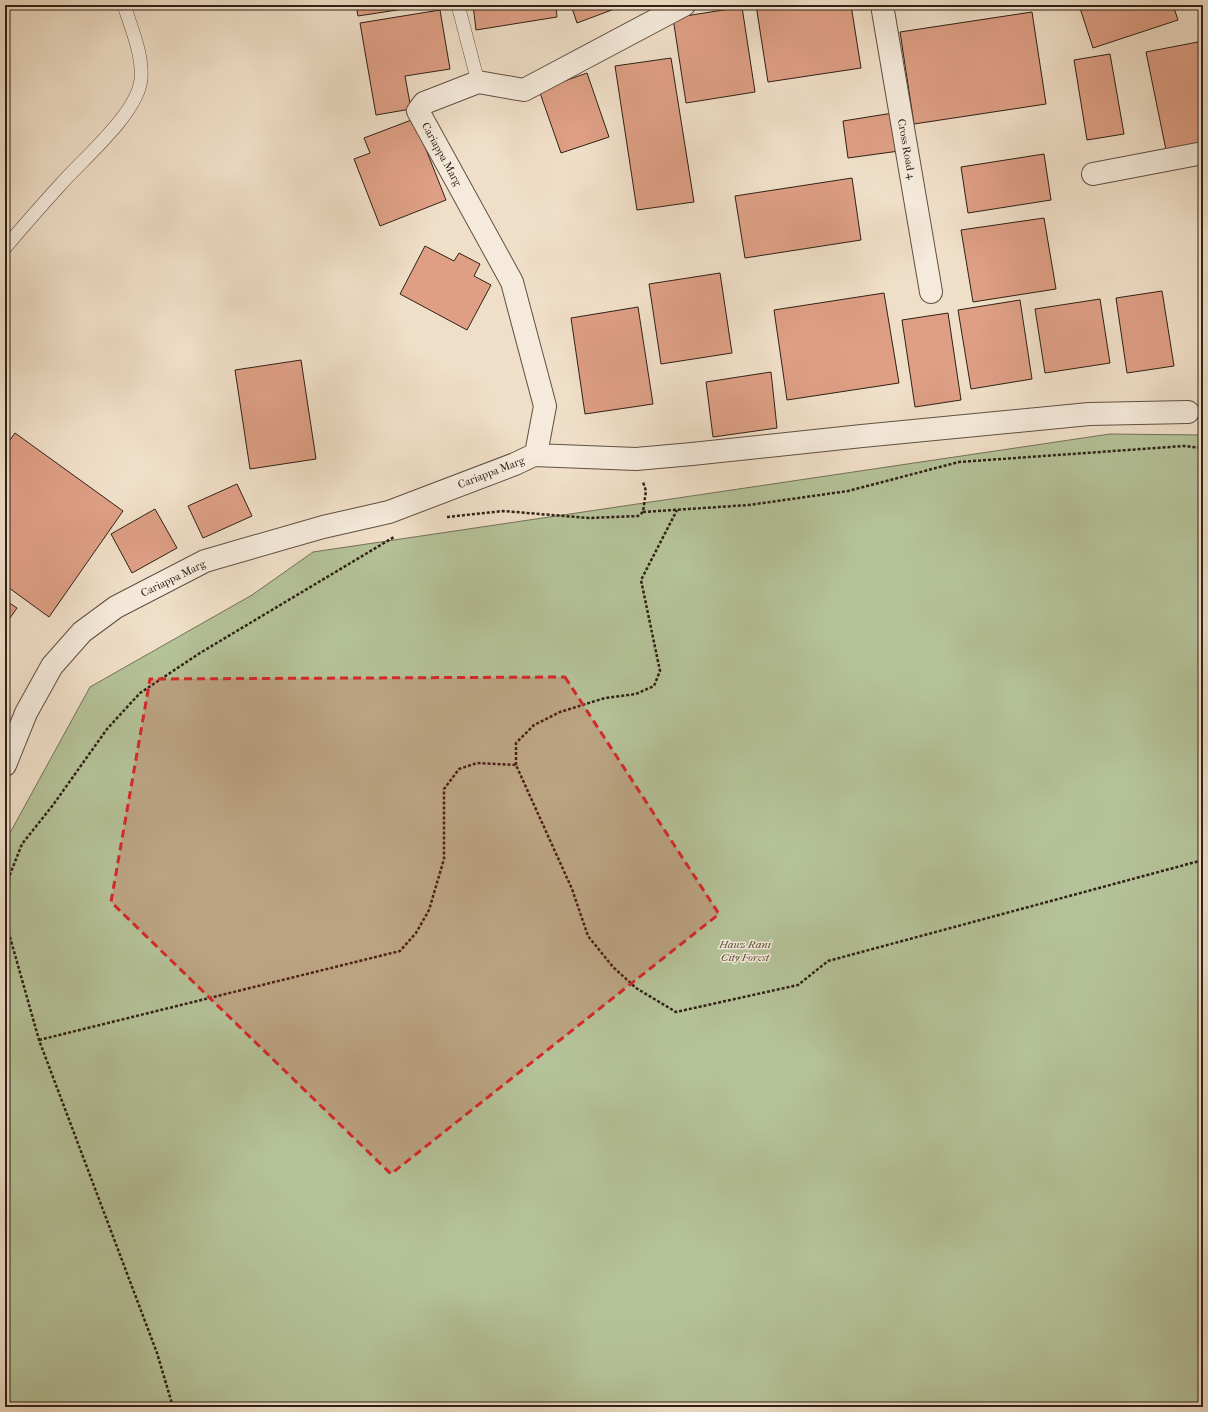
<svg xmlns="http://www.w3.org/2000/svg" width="1208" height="1412" font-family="'IM FELL French Canon',serif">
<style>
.green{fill:#b5c299;stroke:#727257}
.building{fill:#de9f85;stroke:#2f2115}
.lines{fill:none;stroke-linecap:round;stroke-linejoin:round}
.lane-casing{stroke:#5f5042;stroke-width:14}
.street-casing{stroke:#5f5042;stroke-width:24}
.path{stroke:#2f2115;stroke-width:2.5;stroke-dasharray:3 2;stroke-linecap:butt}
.lane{stroke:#f5eadb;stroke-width:13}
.street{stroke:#f5eadb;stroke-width:22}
.marked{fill:#d62828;fill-opacity:0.2;stroke:#d62828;stroke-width:3;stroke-dasharray:8 5;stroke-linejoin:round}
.labels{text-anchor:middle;stroke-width:3;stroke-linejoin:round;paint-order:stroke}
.street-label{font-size:11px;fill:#2f2115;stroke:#f5eadb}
.park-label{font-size:11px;font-style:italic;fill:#57513d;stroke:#f5eadb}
</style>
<rect width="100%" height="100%" fill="#f0dfc8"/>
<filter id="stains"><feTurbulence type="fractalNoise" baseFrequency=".005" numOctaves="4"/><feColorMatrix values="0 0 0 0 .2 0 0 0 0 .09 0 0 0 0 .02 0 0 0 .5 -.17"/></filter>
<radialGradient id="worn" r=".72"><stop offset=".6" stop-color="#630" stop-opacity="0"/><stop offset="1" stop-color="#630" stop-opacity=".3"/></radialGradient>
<!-- green -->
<path class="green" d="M 1110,434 L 1203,435 L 1203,1407 L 5,1407 L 5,842 L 90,687 L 252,595 L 313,552 Z"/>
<!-- building -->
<path class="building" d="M 356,5 L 430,5 L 358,16 Z
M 473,5 L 556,5 L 557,17 L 476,30 Z
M 571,5 L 625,5 L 577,23 Z
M 756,5 L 851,5 L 861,68 L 768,82 Z
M 1079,5 L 1173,5 L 1178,20 L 1093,48 Z
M 742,7 L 755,92 L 686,103 L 673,18 Z
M 440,10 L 450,69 L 405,76 L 411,109 L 376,115 L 360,23 Z
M 1032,12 L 1046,104 L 914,124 L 900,32 Z
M 1203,41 L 1203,142 L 1166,150 L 1146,52 Z
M 1110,54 L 1124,134 L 1087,140 L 1074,60 Z
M 671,58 L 694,202 L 637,210 L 615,66 Z
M 587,73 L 609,137 L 561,153 L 539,90 Z
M 893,113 L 899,151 L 848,158 L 843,121 Z
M 414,119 L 446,200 L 380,226 L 354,159 L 370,153 L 364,138 Z
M 1044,154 L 1051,200 L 968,213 L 961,167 Z
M 852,178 L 861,240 L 745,258 L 735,196 Z
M 1044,218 L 1056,289 L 973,302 L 961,230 Z
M 425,246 L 454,261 L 459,253 L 480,264 L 474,276 L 491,285 L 467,330 L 400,294 Z
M 720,273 L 732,353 L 661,364 L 649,284 Z
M 1162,291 L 1174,366 L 1127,373 L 1116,298 Z
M 884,293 L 899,383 L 787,400 L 774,310 Z
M 1100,299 L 1110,363 L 1045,373 L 1035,309 Z
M 1020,300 L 1032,379 L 971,389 L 958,310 Z
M 638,307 L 653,404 L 585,414 L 571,318 Z
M 948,313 L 961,400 L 915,407 L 902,320 Z
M 301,360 L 316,459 L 250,469 L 235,370 Z
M 771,372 L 777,428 L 713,437 L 706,382 Z
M 15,433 L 123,511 L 49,617 L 5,585 L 5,447 Z
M 237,484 L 252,516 L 203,538 L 188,506 Z
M 155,509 L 177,548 L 132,573 L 111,534 Z
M 5,600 L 17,608 L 5,625 Z"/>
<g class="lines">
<!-- lane casing -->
<g class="lane-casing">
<path id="lane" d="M 458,5 L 478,82
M 5,248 C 23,226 42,205 61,184 C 84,158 138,113 141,79 C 143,54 131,28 124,5"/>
</g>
<!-- street casing -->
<g class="street-casing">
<path id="street" d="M 882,5 L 931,292
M 1093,174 L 1203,153
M 534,455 L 636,459 L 692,454 L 862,436 L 1089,414 L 1188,412
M 5,765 L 26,713 L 52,666 L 82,632 L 116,607 L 205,561 L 323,527 L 389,512 L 515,464 L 536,454 L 545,406 L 512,282 L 418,111 L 424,103 L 478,82 L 524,90 L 684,5"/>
</g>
<!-- path -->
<path class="path" d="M 643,512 L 749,505 L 848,491 L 959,462 L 1184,446 L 1203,448
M 447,517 L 503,511 L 589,518 L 638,516 L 643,512 L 646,491 L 643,482
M 516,765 L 516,743 L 534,725 L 560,712 L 605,698 L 636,694 L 654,686 L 660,671 L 641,580 L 677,510
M 39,1040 L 400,951 L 416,933 L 429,910 L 444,859 L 444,789 L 459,769 L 477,763 L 516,765 L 572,889 L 588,936 L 613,967 L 636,988 L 676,1012 L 798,985 L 828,961 L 1203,860
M 173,1407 L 157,1353 L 39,1040 L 8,930 L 9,877 L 22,844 L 53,805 L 107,729 L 140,693 L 200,653 L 394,537"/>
<!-- lane -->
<use href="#lane" class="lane"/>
<!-- street -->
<use href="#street" class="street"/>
</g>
<!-- marked area -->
<path class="marked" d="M 565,677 L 719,914 L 391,1174 L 111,902 L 150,679 Z"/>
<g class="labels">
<!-- street labels -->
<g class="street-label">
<text transform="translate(907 149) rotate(80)" y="4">Cross Road 4</text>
<text transform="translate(442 154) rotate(61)" y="4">Cariappa Marg</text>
<text transform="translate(491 472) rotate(-21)" y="4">Cariappa Marg</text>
<text transform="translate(173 578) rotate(-26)" y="4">Cariappa Marg</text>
</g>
<!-- park labels -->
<g class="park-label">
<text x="745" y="948">Hauz Rani<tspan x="745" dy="13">City Forest</tspan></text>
</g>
</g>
<!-- margin -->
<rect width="1208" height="1412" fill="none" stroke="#f0dfc8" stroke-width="20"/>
<rect x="6" y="6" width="1196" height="1400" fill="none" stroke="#2f2115" stroke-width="2"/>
<rect x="10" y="10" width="1188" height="1392" fill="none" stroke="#2f2115"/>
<rect width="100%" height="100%" filter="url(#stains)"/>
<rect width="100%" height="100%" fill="url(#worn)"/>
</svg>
